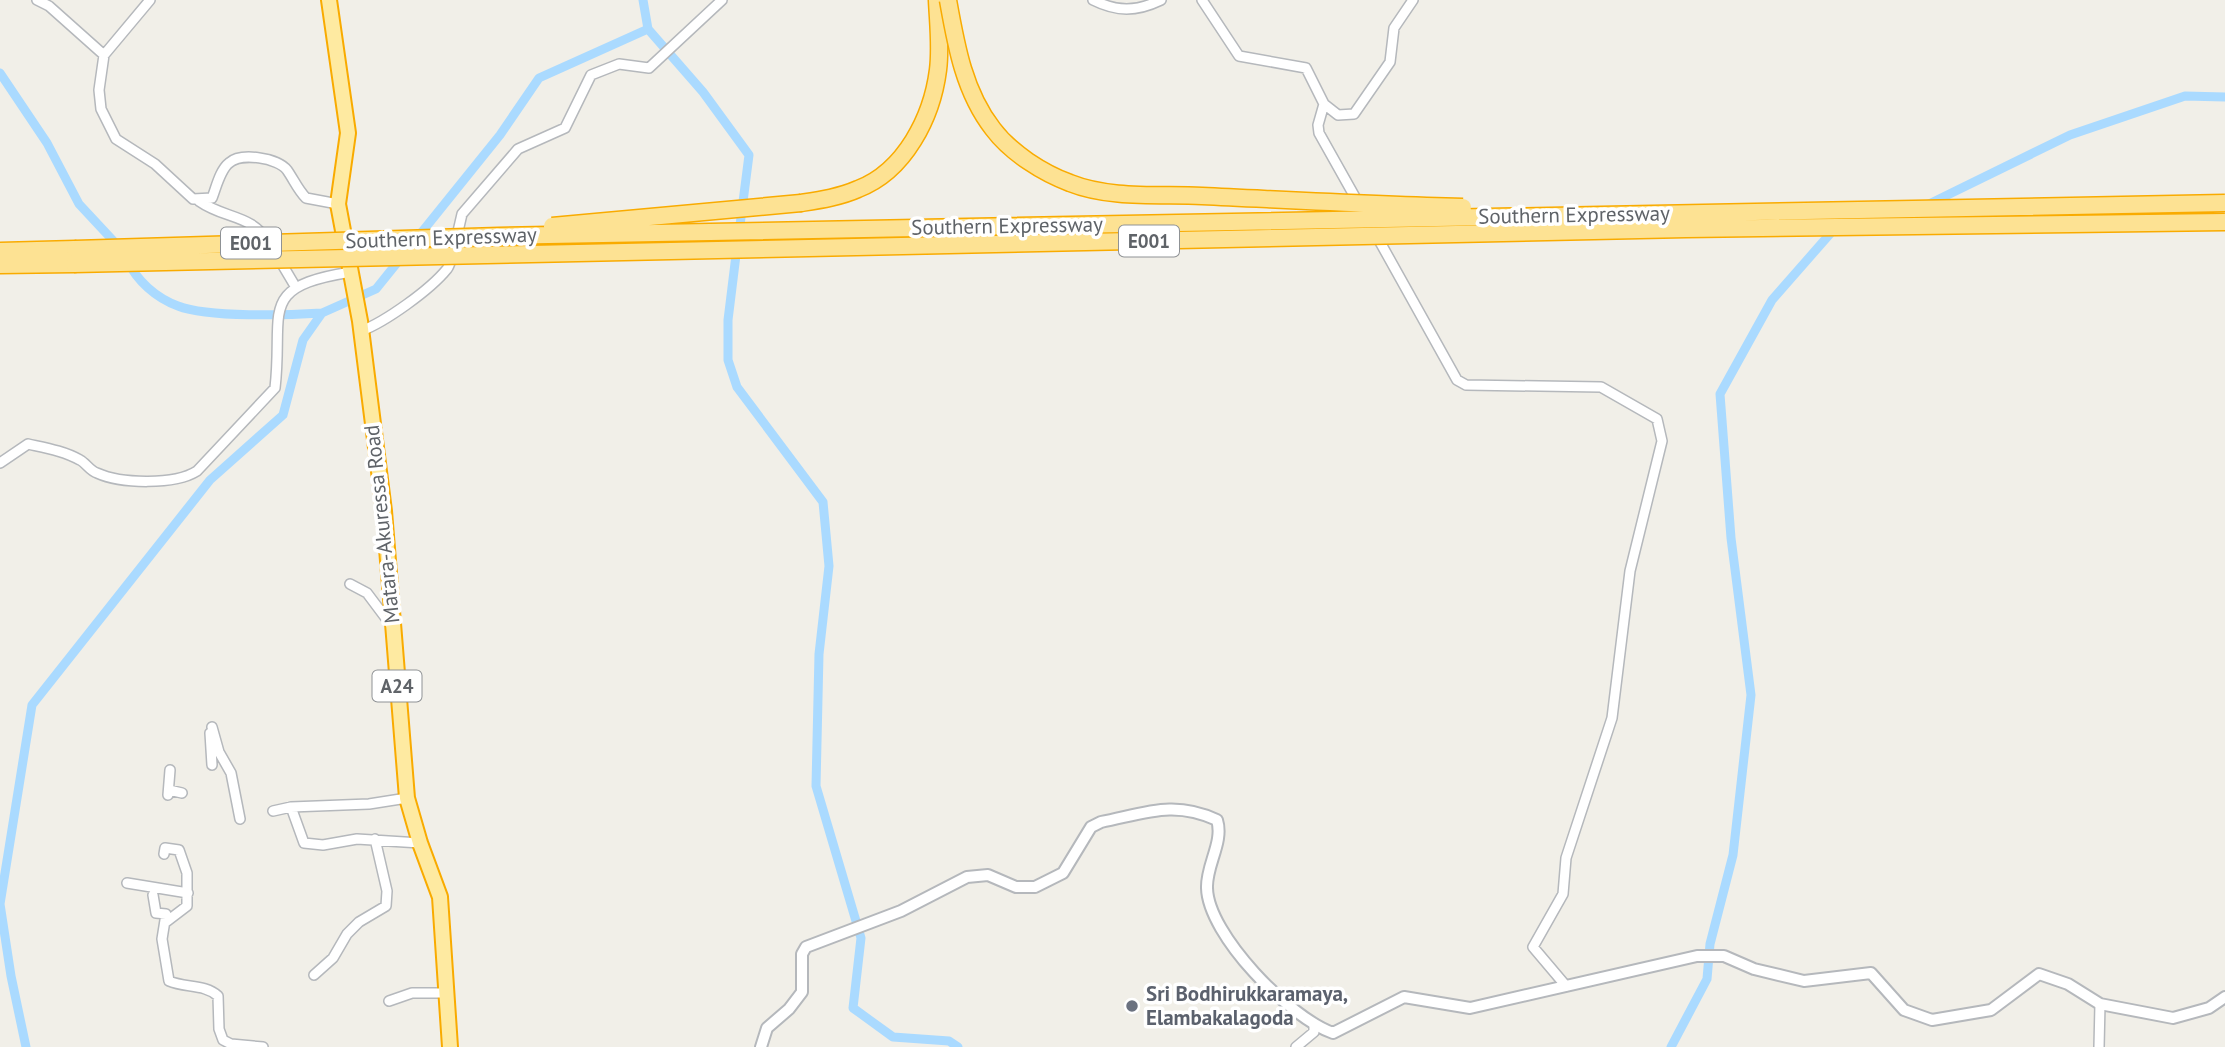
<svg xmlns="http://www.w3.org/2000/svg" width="2225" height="1047" font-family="'PT Sans',sans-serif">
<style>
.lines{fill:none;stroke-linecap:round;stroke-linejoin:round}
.canal{stroke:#aadaff;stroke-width:9}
.minor-casing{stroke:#b5b8bc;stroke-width:12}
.tertiary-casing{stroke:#b5b8bc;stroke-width:14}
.trunk-casing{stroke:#f9ab00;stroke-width:18}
.motorway-casing{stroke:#f9ab00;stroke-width:19}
.minor{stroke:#fff;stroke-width:9}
.tertiary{stroke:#fff;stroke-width:10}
.trunk{stroke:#feeaa1;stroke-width:14}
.motorway{stroke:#fde293;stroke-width:16}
.motorway-bridge-casing{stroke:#f9ab00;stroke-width:19;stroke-linecap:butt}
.motorway-bridge{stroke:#fde293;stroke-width:16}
.worship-dot{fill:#6b7280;stroke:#fff;stroke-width:2.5}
.labels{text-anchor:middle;stroke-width:7;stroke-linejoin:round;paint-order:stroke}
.shield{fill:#fff;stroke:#8f9295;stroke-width:2}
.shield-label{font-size:19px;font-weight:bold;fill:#5f6368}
.street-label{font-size:21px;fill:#5f6368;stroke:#fff}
.worship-label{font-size:21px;font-weight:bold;fill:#5b616d;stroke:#fff;text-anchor:start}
</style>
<rect width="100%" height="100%" fill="#f1efe8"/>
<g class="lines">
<!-- canal -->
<path class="canal" d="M 643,0 L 648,29 L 703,92 L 749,155 L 739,233
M 0,73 L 47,143 L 79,204 L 120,248
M 1927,205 L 2070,135 L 2185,96 L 2225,97
M 737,247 L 728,320 L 728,360 L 737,387 L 823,502 L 829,566 L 819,654 L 816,786 L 861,938 L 853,1008 L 893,1037 L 949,1041 L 958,1047
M 127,260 C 137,281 156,298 178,306 C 208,318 289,315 322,313
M 26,1047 L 11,976 L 0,904 L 32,705 L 210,480 L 283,415 L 303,340 L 322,313 L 376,289 L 500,135 L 539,78 L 648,29
M 1671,1047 L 1707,979 L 1710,944 L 1733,855 L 1751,695 L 1731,538 L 1720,394 L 1772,300 L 1836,227"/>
<!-- minor casing -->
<g class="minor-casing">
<path id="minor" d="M 37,0 L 49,6 L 104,55
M 150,0 L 104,55 L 99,90 L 101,109 L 116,139 L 155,164 L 193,199 L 212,198 C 216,188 220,170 229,163 C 241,152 278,158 287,170 C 294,180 298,190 306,198 L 338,204
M 1093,0 C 1117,12 1136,12 1161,0
M 1202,0 L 1239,56 L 1306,68 L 1324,104 L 1338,115 L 1354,114 L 1390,62 L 1394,28 L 1413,0
M 1324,104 L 1318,125 L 1319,133 L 1360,206
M 199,201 C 226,220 251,213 270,244
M 1375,233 L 1457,380 L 1466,385 L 1601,387 L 1657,419 L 1662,441 L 1630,571 L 1612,718 L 1566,858 L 1563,894 L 1533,947 L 1566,986
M 456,240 L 462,214 L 518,149 L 565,128 L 591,75 L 619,64 L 649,68 L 722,0
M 279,259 L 295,286
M 361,331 C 385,322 430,290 447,269 C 450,265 451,259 453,253
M 0,463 L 28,444 C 46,448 64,451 80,460 C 86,463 90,471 97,473 C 121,484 175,485 197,471 L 275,388 C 284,311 256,287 351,272
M 350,584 L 367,593 L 391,625
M 212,727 L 219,752 L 231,773 L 240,819
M 210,733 L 212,765
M 169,790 L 182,793
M 168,795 L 170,770
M 291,807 L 369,804 L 407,798
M 273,811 L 291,807 L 304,843 L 323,845 L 357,839 L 420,843
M 164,854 L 165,848 L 179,850 L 187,873 L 187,906 L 166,922
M 127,883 L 188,893
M 153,895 L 156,913 L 166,914 L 162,939 L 169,981 C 185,988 205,984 218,996 L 219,1029 L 223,1040 L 231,1044 L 263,1047
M 314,975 L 333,958 L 347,934 L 359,922 L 386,906 L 387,891 L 375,839
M 389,1001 L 412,993 L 446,993
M 1296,1047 L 1314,1032 L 1314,1026
M 2099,1047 L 2100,1004"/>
</g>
<!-- tertiary casing -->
<g class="tertiary-casing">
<path id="tertiary" d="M 761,1047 L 767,1028 L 789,1009 L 802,992 L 802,954 L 806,947 L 901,911 L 967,877 L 988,875 L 1016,887 L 1035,887 L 1063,873 L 1091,827 L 1101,822 C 1146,813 1174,800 1217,820 C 1224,842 1206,865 1207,888 C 1208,935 1290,1018 1333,1033 L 1404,997 L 1470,1008 L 1697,956 L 1724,956 L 1754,969 L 1804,981 L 1871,973 L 1904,1010 L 1932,1020 L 1991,1010 L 2039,974 L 2068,984 L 2100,1004 L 2173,1018 L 2209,1008 L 2225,997"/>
</g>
<!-- trunk casing -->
<g class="trunk-casing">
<path id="trunk" d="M 329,0 L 348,133 L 338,204 L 360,321 L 384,511 L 407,798 L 420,843 L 440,897 L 450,1047"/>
</g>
<!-- motorway casing -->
<g class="motorway-casing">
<path id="motorway" d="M 801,203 C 820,200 840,197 858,189 C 905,171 932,117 938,70 C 941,47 938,23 937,0
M 0,251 L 75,249
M 0,265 L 74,264"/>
</g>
<!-- minor -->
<use href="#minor" class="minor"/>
<!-- tertiary -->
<use href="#tertiary" class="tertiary"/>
<!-- trunk -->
<use href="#trunk" class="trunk"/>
<!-- motorway -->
<use href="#motorway" class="motorway"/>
<!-- motorway-bridge casing -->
<g class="motorway-bridge-casing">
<path id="motorway-bridge" d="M 948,0 C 956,45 964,92 993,129 C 1011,153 1043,173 1070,183 C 1110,199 1160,194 1202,196 C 1289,200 1376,205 1463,207
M 552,226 L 801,203
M 75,249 L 499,236 L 2225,203
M 74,264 L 1686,229 L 2225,222"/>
</g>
<!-- motorway-bridge -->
<use href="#motorway-bridge" class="motorway-bridge"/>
</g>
<!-- markers -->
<circle class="worship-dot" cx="1132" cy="1006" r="7"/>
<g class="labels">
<!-- shield labels -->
<g class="shield">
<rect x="1119" y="225.5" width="60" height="31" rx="5"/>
<rect x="221" y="227.5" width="60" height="31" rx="5"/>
<rect x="372.5" y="670.5" width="49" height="31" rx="5"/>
</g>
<g class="shield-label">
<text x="1149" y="248">E001</text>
<text x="251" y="250">E001</text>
<text x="397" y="693">A24</text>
</g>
<!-- street labels -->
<g class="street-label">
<text transform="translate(1574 215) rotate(-1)" y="7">Southern Expressway</text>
<text transform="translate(1007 226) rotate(-1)" y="7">Southern Expressway</text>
<text transform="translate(441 238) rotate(-2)" y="7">Southern Expressway</text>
<text transform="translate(382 524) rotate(-96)" y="7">Matara-Akuressa Road</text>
</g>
<!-- worship labels -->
<g class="worship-label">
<text x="1146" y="1001">Sri Bodhirukkaramaya,<tspan x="1146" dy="24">Elambakalagoda</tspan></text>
</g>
</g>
</svg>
